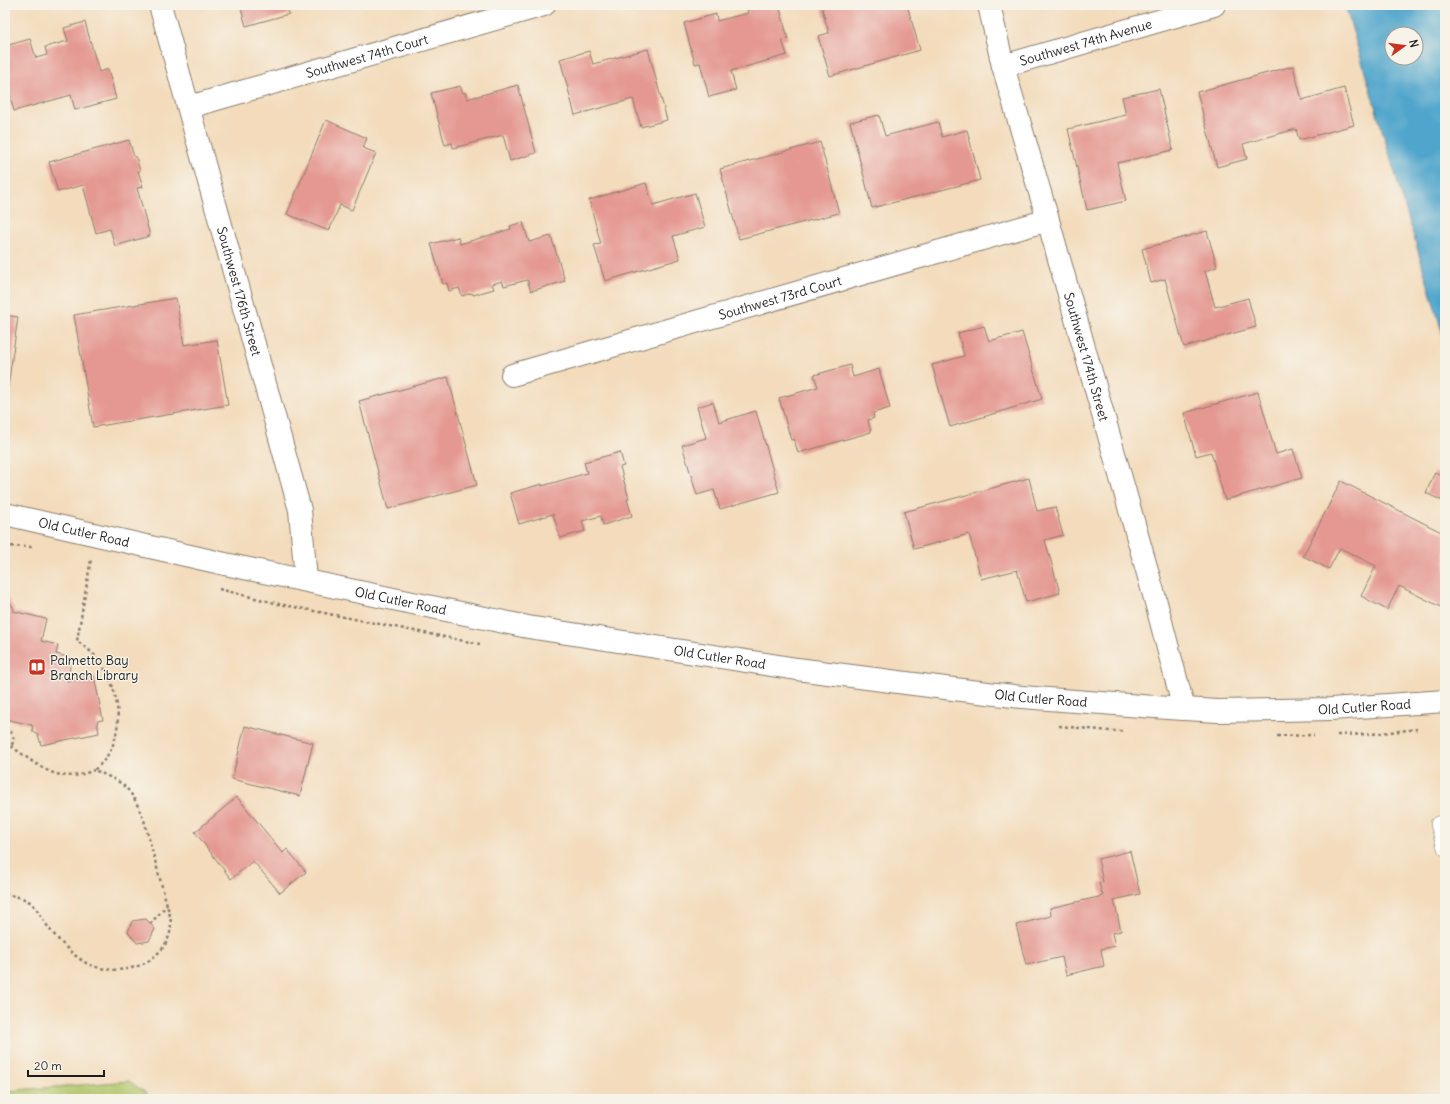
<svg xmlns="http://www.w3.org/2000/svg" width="1450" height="1104" font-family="Delius,sans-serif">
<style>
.green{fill:#b1c66a;stroke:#667143}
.water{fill:#50a5cc;stroke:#366074;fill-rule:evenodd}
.building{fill:#e49891}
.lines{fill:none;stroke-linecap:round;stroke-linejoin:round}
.lane-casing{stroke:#887c6c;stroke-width:16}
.street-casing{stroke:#887c6c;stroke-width:24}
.secondary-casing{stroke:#887c6c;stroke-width:24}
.path{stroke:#887c6c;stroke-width:2.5;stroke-dasharray:3 3;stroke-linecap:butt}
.lane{stroke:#fff;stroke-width:15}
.street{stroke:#fff;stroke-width:22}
.secondary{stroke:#fff;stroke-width:22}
.labels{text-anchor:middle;stroke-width:3;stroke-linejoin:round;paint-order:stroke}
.street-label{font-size:13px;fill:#1c1c1c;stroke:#f7f3e8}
.poi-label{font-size:13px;fill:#1c1c1c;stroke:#f7f3e8;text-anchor:start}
</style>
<rect width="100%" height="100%" fill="#f7f3e8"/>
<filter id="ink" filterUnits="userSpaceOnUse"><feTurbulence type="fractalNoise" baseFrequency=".025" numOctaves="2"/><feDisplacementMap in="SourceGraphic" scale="8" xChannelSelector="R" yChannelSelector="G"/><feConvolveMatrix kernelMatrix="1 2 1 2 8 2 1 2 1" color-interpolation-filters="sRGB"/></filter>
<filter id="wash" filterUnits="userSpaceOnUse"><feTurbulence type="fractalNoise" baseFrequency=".012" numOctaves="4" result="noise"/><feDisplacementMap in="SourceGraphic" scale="16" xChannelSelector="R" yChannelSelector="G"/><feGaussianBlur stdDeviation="0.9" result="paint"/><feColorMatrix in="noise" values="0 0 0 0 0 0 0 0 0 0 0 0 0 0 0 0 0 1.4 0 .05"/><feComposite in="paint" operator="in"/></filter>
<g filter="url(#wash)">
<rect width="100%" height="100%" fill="#f3dbbb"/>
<!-- green -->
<path class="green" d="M 129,1081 L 154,1099 L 5,1099 L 5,1091 Z"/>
<!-- water -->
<path class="water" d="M 1345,5 L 1445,5 L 1445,342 ZM 1392,34 L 1416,34 L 1416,58 L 1392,58 Z"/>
<g id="blocks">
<!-- building -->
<path class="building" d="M 240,5 L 287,5 L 289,14 L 246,26 Z
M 763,5 L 779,5 L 788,39 L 782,40 L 787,55 L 731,71 L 736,90 L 709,97 L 700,63 L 695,64 L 684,23 L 716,14 L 717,21 L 748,13 L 747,10 Z
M 821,5 L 907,5 L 920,50 L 830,76 L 818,36 L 829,33 Z
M 85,22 L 99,72 L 108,69 L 116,99 L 75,110 L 71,95 L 14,111 L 5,79 L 5,78 L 11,76 L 5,54 L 5,46 L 30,39 L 36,58 L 47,55 L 45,47 L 68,41 L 64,28 Z
M 648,49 L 667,120 L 641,127 L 633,99 L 575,115 L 560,59 L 589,51 L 593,64 Z
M 1293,66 L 1302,100 L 1344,88 L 1354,125 L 1299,140 L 1296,129 L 1243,144 L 1247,159 L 1217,167 L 1197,92 Z
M 518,85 L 536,153 L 510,161 L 503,135 L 453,148 L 452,143 L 445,145 L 431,93 L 460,86 L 463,93 L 465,92 L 467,99 Z
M 1159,89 L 1173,150 L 1117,163 L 1126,201 L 1087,210 L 1068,129 L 1126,115 L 1122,97 Z
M 879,115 L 885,136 L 938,122 L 942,137 L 967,130 L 980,180 L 872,208 L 850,122 Z
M 326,120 L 367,138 L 363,148 L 376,153 L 352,210 L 340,205 L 329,231 L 287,214 Z
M 129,140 L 134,157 L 136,157 L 140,171 L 138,171 L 143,187 L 137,188 L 150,236 L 115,246 L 110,229 L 96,233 L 83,185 L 58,192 L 49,162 Z
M 820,142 L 839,213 L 739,239 L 720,169 Z
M 646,183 L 653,205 L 695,193 L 705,227 L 673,236 L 680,259 L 605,281 L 594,245 L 601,244 L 589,200 Z
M 523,222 L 529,242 L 551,236 L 565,281 L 531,291 L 527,280 L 504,286 L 502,281 L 492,284 L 494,289 L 473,295 L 472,293 L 462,296 L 459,288 L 449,291 L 447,283 L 443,284 L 431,244 L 458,237 L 460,244 L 511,229 L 510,226 Z
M 1207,231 L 1217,267 L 1205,271 L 1215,307 L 1248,298 L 1256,327 L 1184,347 L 1165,279 L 1151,283 L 1142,249 Z
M 176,298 L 184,345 L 217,340 L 228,405 L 93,427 L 74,315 Z
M 5,315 L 18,317 L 8,387 L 5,386 Z
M 984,326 L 989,341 L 1022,332 L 1042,399 L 950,427 L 932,365 L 964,356 L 958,333 Z
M 850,365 L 853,377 L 879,369 L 890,408 L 873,413 L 874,418 L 868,420 L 871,432 L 798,453 L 794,439 L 791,440 L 779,398 L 818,387 L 814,375 Z
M 448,377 L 477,485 L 388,509 L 359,401 Z
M 1258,392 L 1276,454 L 1293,449 L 1302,478 L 1225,500 L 1211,452 L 1196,456 L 1184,413 Z
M 713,402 L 719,422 L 756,411 L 779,492 L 720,509 L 714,490 L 697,495 L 682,445 L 706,438 L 697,407 Z
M 620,452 L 624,466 L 620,467 L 629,499 L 627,499 L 632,516 L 603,525 L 601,516 L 582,521 L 585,531 L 560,538 L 553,514 L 519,524 L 510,493 L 542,484 L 542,486 L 587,473 L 584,462 Z
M 1435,472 L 1445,477 L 1445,502 L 1426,493 Z
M 1029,478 L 1037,511 L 1055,507 L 1063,535 L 1045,540 L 1060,593 L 1026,602 L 1017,570 L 981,579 L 969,534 L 914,549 L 904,512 Z
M 1341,481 L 1445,534 L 1445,609 L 1399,586 L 1387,610 L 1361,596 L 1376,566 L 1340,548 L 1329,569 L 1303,556 Z
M 5,594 L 14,609 L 13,611 L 46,619 L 41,641 L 58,645 L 56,654 L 72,658 L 67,681 L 94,676 L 103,720 L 97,721 L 99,733 L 41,745 L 38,734 L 33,732 L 32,725 L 5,719 Z
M 245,726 L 313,743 L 300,796 L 232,779 Z
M 237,797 L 283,853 L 287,849 L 306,872 L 280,893 L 253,861 L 231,879 L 195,832 Z
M 1130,851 L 1140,894 L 1114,900 L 1121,931 L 1112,933 L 1115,946 L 1101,949 L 1104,966 L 1066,975 L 1062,957 L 1026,965 L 1016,925 L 1051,916 L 1050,908 L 1103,896 L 1099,883 L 1103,882 L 1098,859 Z
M 146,919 L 155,929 L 149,941 L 137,943 L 128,932 L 132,921 Z"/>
</g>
</g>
<g filter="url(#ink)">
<use href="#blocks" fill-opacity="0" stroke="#887c6c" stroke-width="1"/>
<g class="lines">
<!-- lane casing -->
<g class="lane-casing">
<path id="lane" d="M 1445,822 L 1438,824 L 1445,848"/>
</g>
<!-- street casing -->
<g class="street-casing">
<g id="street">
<path id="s1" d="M 160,5 L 300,510 L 306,580"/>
<path id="s2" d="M 989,5 L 1003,66 L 1048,220 L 1154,595 L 1184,709"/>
<path id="s3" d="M 1003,66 L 1214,5"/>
<path id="s4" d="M 189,107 L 544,5"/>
<path id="s5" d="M 512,375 L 1048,220"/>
</g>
</g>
<!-- secondary casing -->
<g class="secondary-casing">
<g id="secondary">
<path id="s6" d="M 5,514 L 225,564 L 528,627 L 797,669 L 945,688 L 1022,697 L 1168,708 L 1218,711 L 1331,709 L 1445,701"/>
</g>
</g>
<!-- path -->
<path class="path" d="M 5,546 L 34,547
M 219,589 L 279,604 L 480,644
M 5,725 L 6,719
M 1059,726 L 1110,731 L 1124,731
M 5,728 C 13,731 16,739 11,746 L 5,750
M 1337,735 L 1372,734 L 1417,729
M 1277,736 L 1314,735
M 11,746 C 39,766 59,786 94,770
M 5,894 C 13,896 24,897 31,903 C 40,911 44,923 52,932 C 62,944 73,955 86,963 C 109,974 139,972 157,954 C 168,944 173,931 170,916 L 144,820 C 130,787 127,784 94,770 C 128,744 122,690 98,659 C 92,652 84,646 77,641 L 91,559
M 150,924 L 167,905"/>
<!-- lane -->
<use href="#lane" class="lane"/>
<!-- street -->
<use href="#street" class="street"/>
<!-- secondary -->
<use href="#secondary" class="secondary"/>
</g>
</g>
<!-- icons -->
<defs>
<g id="library-square" transform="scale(0.9)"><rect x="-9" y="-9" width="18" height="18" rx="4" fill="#c8321e" stroke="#f7f3e8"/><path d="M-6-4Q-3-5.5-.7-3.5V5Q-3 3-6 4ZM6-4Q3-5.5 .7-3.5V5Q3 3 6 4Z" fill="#fff"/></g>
</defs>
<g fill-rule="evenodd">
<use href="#library-square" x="37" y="667"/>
</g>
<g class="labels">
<!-- street labels -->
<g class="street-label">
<text dy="5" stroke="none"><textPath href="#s3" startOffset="86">Southwest 74th Avenue</textPath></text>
<text dy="5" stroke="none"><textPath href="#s4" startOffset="185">Southwest 74th Court</textPath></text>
<text dy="5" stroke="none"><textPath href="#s1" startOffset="297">Southwest 176th Street</textPath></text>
<text dy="5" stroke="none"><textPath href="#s5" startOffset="279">Southwest 73rd Court</textPath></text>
<text dy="5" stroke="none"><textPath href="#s2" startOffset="365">Southwest 174th Street</textPath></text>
<text dy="5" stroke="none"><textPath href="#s6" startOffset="81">Old Cutler Road</textPath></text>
<text dy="5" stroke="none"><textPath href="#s6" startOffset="405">Old Cutler Road</textPath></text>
<text dy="5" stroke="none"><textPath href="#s6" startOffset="729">Old Cutler Road</textPath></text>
<text dy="5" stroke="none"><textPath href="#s6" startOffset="1053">Old Cutler Road</textPath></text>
<text dy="5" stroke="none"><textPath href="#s6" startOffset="1377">Old Cutler Road</textPath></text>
</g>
<!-- poi labels -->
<g class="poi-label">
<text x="50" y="665">Palmetto Bay<tspan x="50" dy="15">Branch Library</tspan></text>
</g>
</g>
<!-- margin -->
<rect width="1450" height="1104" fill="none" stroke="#f7f3e8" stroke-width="20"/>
<!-- north arrow -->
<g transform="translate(1404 46) rotate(76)"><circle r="19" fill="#f7f3e8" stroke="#9f9d96"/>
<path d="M0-3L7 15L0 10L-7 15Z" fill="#c8321e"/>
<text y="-6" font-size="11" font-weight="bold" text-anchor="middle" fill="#1c1c1c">N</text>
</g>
<!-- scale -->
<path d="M28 1070v6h76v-6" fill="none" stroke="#1c1c1c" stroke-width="2"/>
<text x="34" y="1070" font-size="12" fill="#1c1c1c" stroke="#f7f3e8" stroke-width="3" paint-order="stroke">20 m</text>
</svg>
